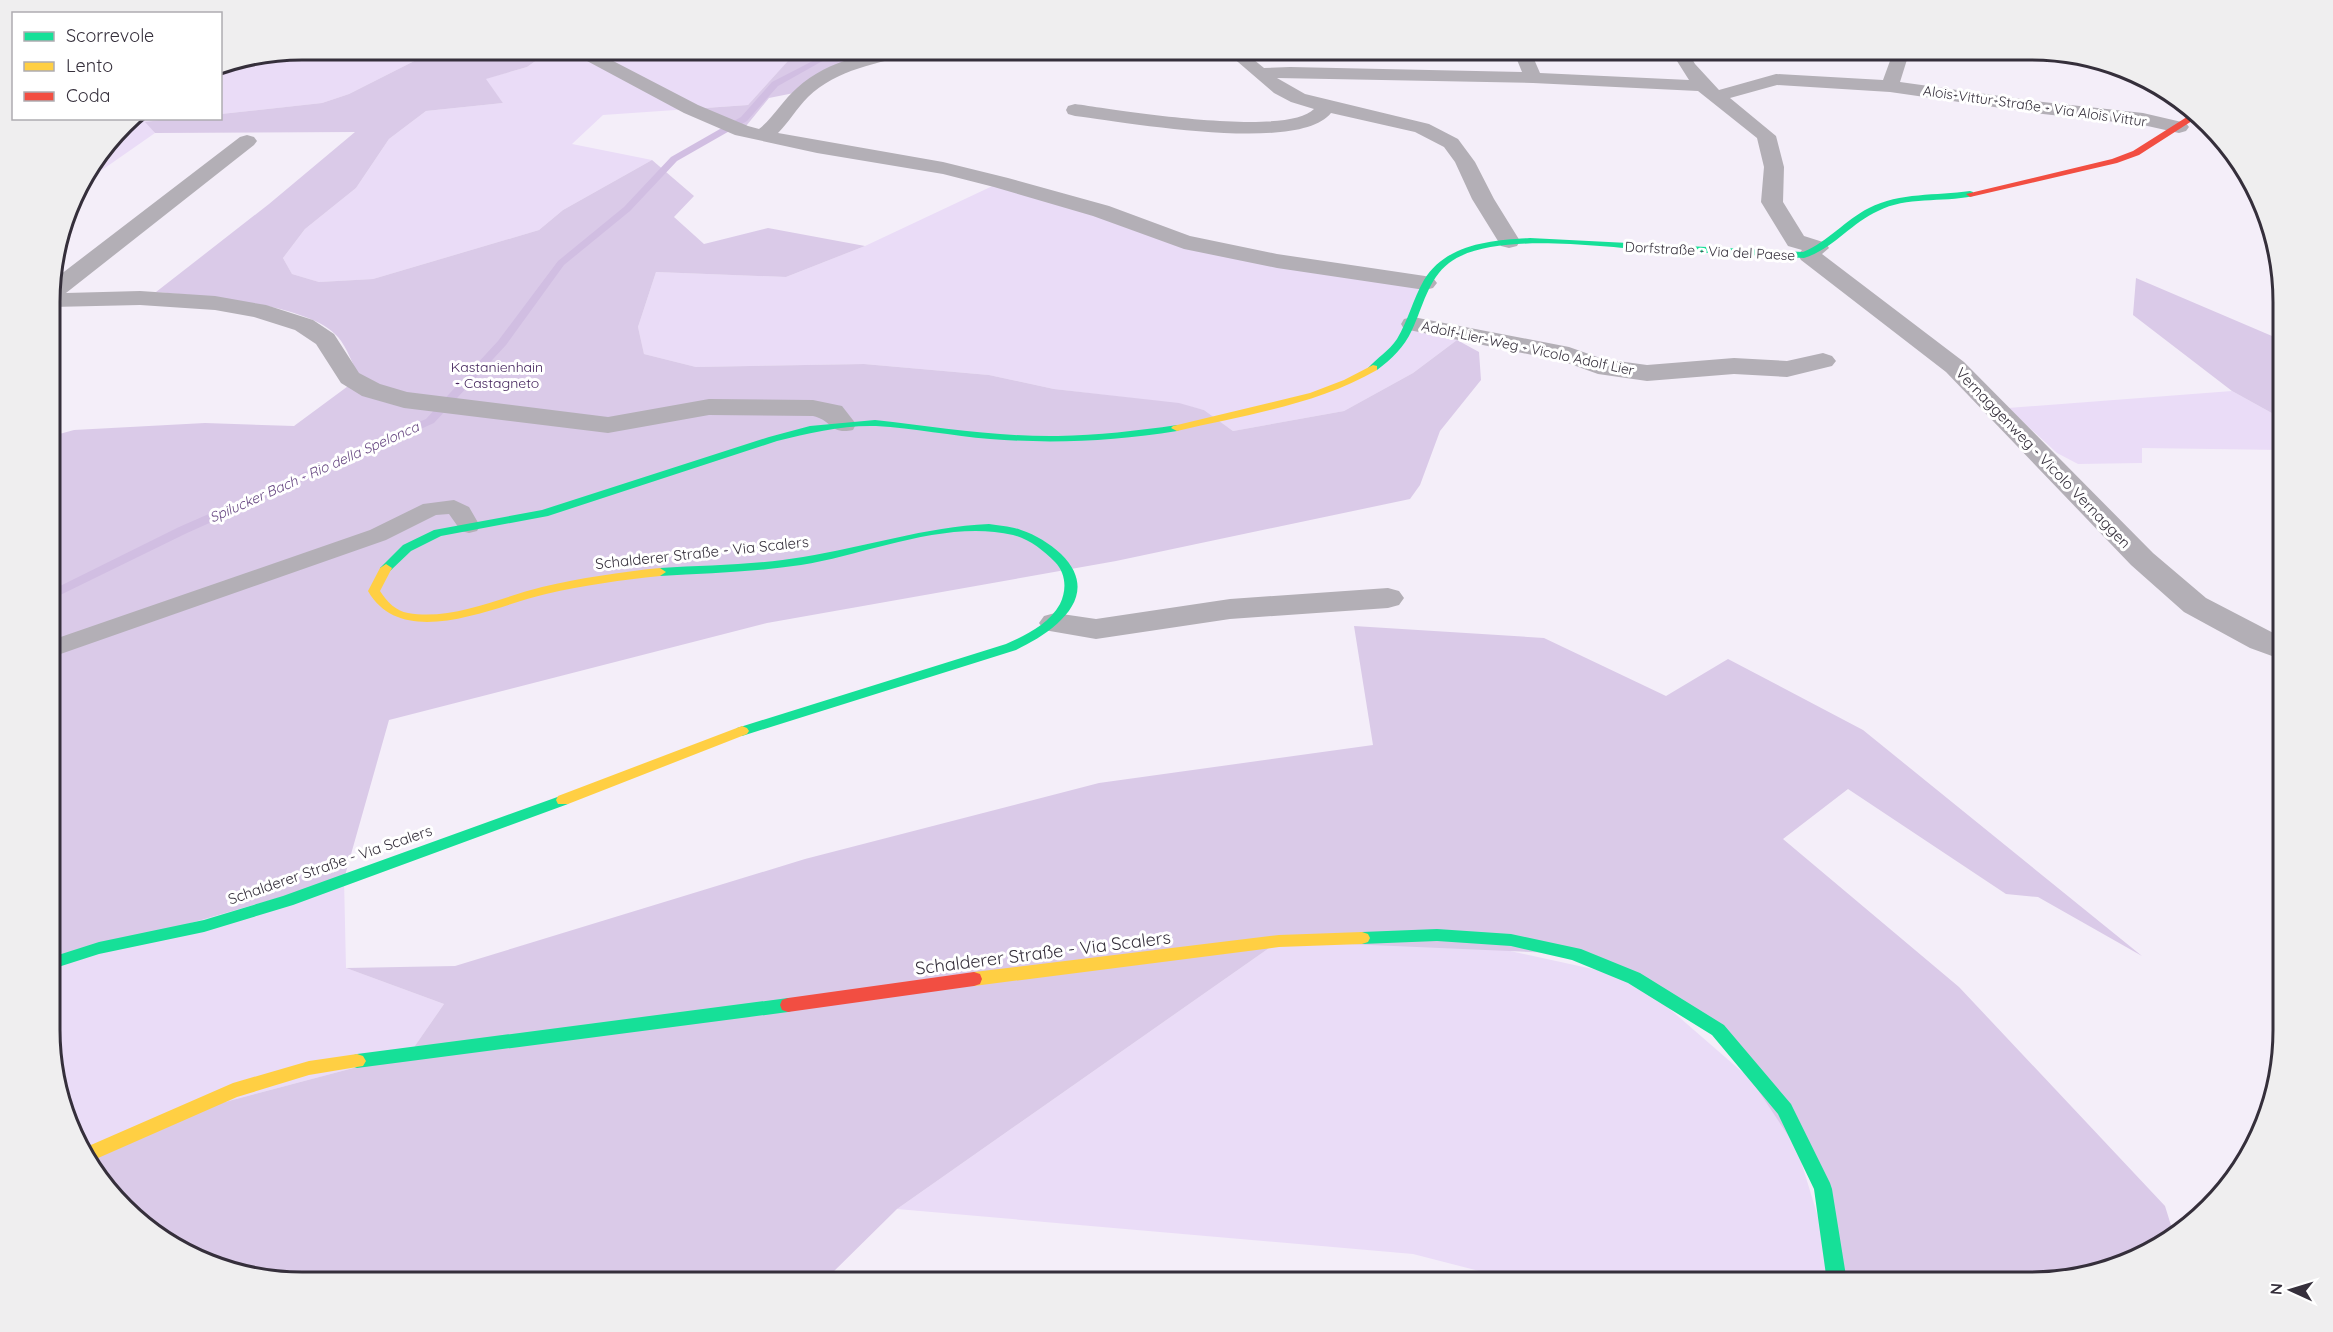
<svg xmlns="http://www.w3.org/2000/svg" width="2333" height="1332" font-family="Quicksand,sans-serif">
<style>
.green{fill:#eadcf7}
.forest{fill:#dacae8}
.lines{fill:none;stroke-linecap:round;stroke-linejoin:round}
.stream{fill:#d1bee2;fill-rule:evenodd}
.lane{fill:#b3afb6;fill-rule:evenodd}
.street{fill:#b3afb6;fill-rule:evenodd}
.fast{fill:#16e098;fill-rule:evenodd}
.slow{fill:#ffcf43;fill-rule:evenodd}
.jam{fill:#f24e42;fill-rule:evenodd}
.labels{text-anchor:middle;stroke-width:6;stroke-linejoin:round;paint-order:stroke}
.far-street-label{font-size:14px;fill:#352f3b;stroke:#fff}
.far-park-label{font-size:14px;fill:#43235b;stroke:#fff}
.far-water-label{font-size:14px;font-style:italic;fill:#674782;stroke:#fff}
.street-label{font-size:15px;fill:#352f3b;stroke:#fff}
.near-street-label{font-size:18px;fill:#352f3b;stroke:#fff}
.rim{fill:none;stroke:#352f3b;stroke-width:3}
</style>
<rect width="100%" height="100%" fill="#f4eef9"/>
<!-- green -->
<path class="green" d="M 302,50 L 436,50 L 349,94 L 322,103 L 221,114 L 221,66 Z
M 551,50 L 801,50 L 796,52 L 748,105 L 603,115 L 572,144 L 652,160 L 563,210 L 539,230 L 373,279 L 319,282 L 292,274 L 283,258 L 305,229 L 356,188 L 389,139 L 426,111 L 503,103 L 485,79 L 527,67 Z
M 131,119 L 176,119 L 146,122 L 155,133 L 79,186 Z
M 1001,182 L 1184,242 L 1425,283 L 1413,324 L 1457,340 L 1413,373 L 1344,411 L 1233,431 L 1204,410 L 1180,404 L 1054,389 L 989,375 L 864,364 L 696,367 L 644,354 L 638,327 L 656,272 L 786,277 L 865,246 Z
M 2232,391 L 2279,417 L 2283,417 L 2283,450 L 2142,448 L 2142,463 L 2078,464 L 2057,453 L 2008,408 Z
M 344,879 L 346,968 L 444,1004 L 410,1053 L 172,1116 L 87,1155 L 52,1062 L 52,963 Z
M 1437,935 L 1634,978 L 1785,1109 L 1837,1279 L 1835,1282 L 1522,1282 L 1413,1254 L 897,1209 L 1279,941 Z"/>
<!-- forest -->
<path class="forest" d="M 436,50 L 551,50 L 527,67 L 486,79 L 503,103 L 426,111 L 389,139 L 356,188 L 305,229 L 283,258 L 292,274 L 319,282 L 373,279 L 539,230 L 563,210 L 652,160 L 694,196 L 674,217 L 704,244 L 768,228 L 865,246 L 786,277 L 656,272 L 638,327 L 644,354 L 696,367 L 864,364 L 989,375 L 1054,389 L 1179,403 L 1204,410 L 1233,431 L 1344,411 L 1413,373 L 1457,340 L 1479,352 L 1481,380 L 1440,431 L 1420,485 L 1410,499 L 1116,561 L 767,623 L 389,720 L 344,879 L 52,963 L 52,436 L 74,430 L 205,423 L 294,426 L 359,378 C 353,364 347,348 338,337 C 309,303 199,296 156,292 L 269,204 L 355,132 L 155,133 L 145,122 L 176,118 L 220,118 L 221,114 L 322,103 L 349,94 Z
M 801,50 L 909,50 L 880,56 L 804,91 L 769,98 L 742,131 L 691,109 L 748,105 L 796,52 Z
M 2280,271 L 2283,286 L 2283,417 L 2279,417 L 2232,391 L 2133,315 L 2136,278 L 2272,336 Z
M 1354,626 L 1544,638 L 1666,696 L 1728,659 L 1863,730 L 2142,956 L 2038,897 L 2006,894 L 1848,789 L 1783,839 L 1959,987 L 2165,1206 L 2174,1235 L 2157,1248 L 2047,1282 L 1835,1282 L 1837,1279 L 1823,1188 L 1718,1030 L 1575,954 L 1279,941 L 897,1209 L 823,1282 L 302,1282 L 237,1274 L 176,1249 L 92,1170 L 87,1155 L 172,1116 L 410,1053 L 444,1004 L 346,968 L 455,966 L 805,859 L 1099,783 L 1373,745 Z"/>
<g class="lines">
<!-- stream -->
<path class="stream" d="M 834,50 L 842,50 L 778,86 L 747,121 L 677,161 L 630,211 L 564,265 L 506,345 L 434,423 L 187,533 L 52,599 L 52,590 L 179,527 L 426,419 L 498,341 L 558,261 L 624,207 L 671,157 L 741,117 L 772,82 Z"/>
<!-- lane -->
<path class="lane" d="M 454,500 L 469,507 L 480,526 L 477,531 L 469,533 L 461,531 L 449,514 L 436,515 L 386,540 L 52,657 L 52,640 L 370,530 L 423,504 Z"/>
<!-- street -->
<path class="street" d="M 571,50 L 592,50 L 698,105 L 748,126 L 759,129 C 774,117 783,100 797,88 C 829,59 875,50 917,50 L 915,54 C 878,63 837,69 808,97 C 797,108 789,122 778,133 L 943,162 L 1008,178 L 1109,206 L 1190,236 L 1277,254 L 1425,276 L 1433,278 L 1437,283 L 1433,288 L 1425,290 L 1277,268 L 1184,249 L 1093,216 L 994,187 L 943,174 L 817,153 L 735,135 L 684,113 L 574,54 Z
M 1224,50 L 1242,50 L 1264,68 L 1290,67 L 1522,72 L 1513,50 L 1530,50 L 1540,73 L 1689,80 L 1670,50 L 1687,50 L 1695,64 L 1719,90 L 1776,74 L 1883,80 L 1894,50 L 1910,50 L 1900,82 L 2043,102 L 2143,113 L 2186,123 L 2189,127 L 2186,131 L 2179,133 L 2143,125 L 2043,114 L 1890,92 L 1777,85 L 1730,98 L 1776,136 L 1784,167 L 1783,202 L 1804,236 L 1826,243 L 1829,248 L 1822,254 L 1964,362 L 2153,553 L 2206,598 L 2283,638 L 2283,660 L 2250,648 L 2184,612 L 2131,565 L 1946,372 L 1801,260 L 1798,255 L 1802,250 L 1788,246 L 1761,202 L 1764,167 L 1757,138 L 1698,91 L 1533,83 L 1277,78 L 1305,94 L 1429,124 L 1458,139 L 1475,162 L 1494,199 L 1520,241 L 1517,246 L 1509,248 L 1501,246 L 1498,241 L 1472,199 L 1455,162 L 1444,147 L 1415,132 L 1331,113 C 1299,154 1125,122 1075,116 L 1068,114 L 1066,110 L 1068,106 L 1075,104 C 1118,110 1286,138 1314,109 L 1291,102 L 1274,93 Z
M 247,135 L 254,137 L 257,141 L 254,145 L 66,293 L 140,291 L 215,296 L 266,305 L 313,320 L 334,334 L 359,373 L 380,384 L 407,392 L 608,417 L 709,399 L 813,400 L 842,406 L 856,424 L 853,430 C 830,435 832,420 813,416 L 709,415 L 608,433 L 404,408 L 362,396 L 341,383 L 316,344 L 295,330 L 254,317 L 215,310 L 140,305 L 52,307 L 52,281 L 240,137 Z
M 1413,317 L 1569,347 L 1603,359 L 1647,365 L 1734,358 L 1787,361 L 1823,353 L 1832,356 L 1836,361 L 1832,366 L 1787,377 L 1734,374 L 1647,381 L 1598,374 L 1562,361 L 1404,329 L 1401,324 L 1404,319 Z
M 1388,588 L 1399,591 L 1404,598 L 1399,605 L 1388,608 L 1230,619 L 1096,639 L 1044,630 L 1039,623 L 1044,616 L 1055,613 L 1096,619 L 1230,599 Z"/>
<!-- fast -->
<path class="fast" d="M 1970,191 L 1973,192 L 1973,196 C 1941,203 1907,196 1878,211 C 1851,223 1833,249 1804,258 C 1753,255 1701,253 1650,250 C 1597,247 1491,231 1449,263 C 1428,279 1423,307 1412,330 C 1404,347 1392,359 1377,370 L 1369,370 L 1368,368 C 1377,358 1389,351 1397,339 C 1408,321 1413,299 1424,280 C 1446,244 1491,240 1530,238 L 1803,252 C 1828,242 1845,220 1869,208 C 1900,192 1936,196 1970,191 Z
M 875,420 C 936,427 997,437 1058,436 C 1098,435 1137,431 1177,425 L 1183,428 L 1177,431 C 1115,441 1053,444 990,439 C 952,436 914,428 876,426 C 843,425 809,433 777,441 L 548,516 L 441,536 L 411,551 L 390,571 L 382,571 L 380,568 L 403,545 L 434,530 L 542,510 L 769,437 L 810,426 Z
M 989,524 C 999,526 1011,526 1021,530 C 1036,535 1049,543 1061,554 C 1104,596 1054,632 1016,650 L 742,736 L 737,734 L 735,731 L 737,728 L 1006,644 C 1026,635 1049,624 1060,604 C 1067,590 1066,573 1055,562 C 1043,550 1029,539 1013,535 C 946,519 868,554 801,565 C 755,572 707,573 660,576 L 654,572 L 660,568 C 707,565 756,565 803,557 C 865,547 925,527 989,524 Z
M 563,795 L 568,796 L 570,800 L 568,804 L 293,905 L 204,932 L 99,954 L 52,969 L 52,957 L 99,942 L 204,920 L 283,896 Z
M 1437,929 L 1511,934 L 1581,949 L 1640,973 L 1724,1025 L 1791,1104 L 1830,1183 L 1832,1189 L 1847,1282 L 1827,1282 L 1814,1189 L 1778,1114 L 1712,1035 L 1628,983 L 1572,960 L 1511,946 L 1437,941 L 1362,944 L 1356,942 L 1354,938 L 1356,934 L 1362,932 Z
M 788,998 L 794,1000 L 796,1005 L 794,1010 L 788,1012 L 357,1068 L 351,1066 L 348,1061 L 351,1056 L 357,1054 Z"/>
<!-- slow -->
<path class="slow" d="M 1373,365 L 1377,366 L 1377,370 C 1316,405 1245,415 1177,431 L 1171,428 L 1173,426 L 1310,393 L 1344,380 Z
M 386,564 L 392,568 L 380,591 C 387,602 396,611 408,613 C 452,621 501,597 542,587 C 581,578 620,572 660,568 L 666,572 L 660,576 C 622,580 584,585 546,594 C 494,606 403,652 368,591 L 380,568 Z
M 742,726 L 747,728 L 749,731 L 747,734 L 568,804 L 558,804 L 556,800 L 558,796 Z
M 1362,932 L 1368,934 L 1370,938 L 1368,942 L 1362,944 L 1279,947 L 974,986 L 968,984 L 966,979 L 968,974 L 974,972 L 1279,935 Z
M 357,1054 L 363,1056 L 366,1061 L 363,1066 L 309,1075 L 237,1097 L 89,1162 L 84,1148 L 233,1083 L 309,1061 Z"/>
<!-- jam -->
<path class="jam" d="M 2190,115 L 2195,119 L 2139,155 L 2117,163 L 1970,197 L 1966,194 L 2112,159 L 2133,151 Z
M 974,972 L 980,974 L 982,979 L 980,984 L 974,986 L 788,1012 L 782,1010 L 780,1005 L 782,1000 L 788,998 Z"/>
</g>
<g class="labels">
<!-- far-street labels -->
<g class="far-street-label">
<text transform="translate(2035 106) rotate(8)" y="5">Alois-Vittur-Straße - Via Alois Vittur</text>
<text transform="translate(1710 251) rotate(3)" y="5">Dorfstraße - Via del Paese</text>
<text transform="translate(1528 348) rotate(12)" y="5">Adolf-Lier-Weg - Vicolo Adolf Lier</text>
</g>
<!-- far-park labels -->
<g class="far-park-label">
<text x="497" y="372">Kastanienhain<tspan x="497" dy="16">- Castagneto</tspan></text>
</g>
<!-- far-water labels -->
<g class="far-water-label">
<text transform="translate(314 472) rotate(-24)" y="5">Spilucker Bach - Rio della Spelonca</text>
</g>
<!-- street labels -->
<g class="street-label">
<text transform="translate(2043 458) rotate(46)" y="5">Vernaggenweg - Vicolo Vernaggen</text>
<text transform="translate(702 553) rotate(-6)" y="5">Schalderer Straße - Via Scalers</text>
<text transform="translate(330 865) rotate(-19)" y="5">Schalderer Straße - Via Scalers</text>
</g>
<!-- near-street labels -->
<g class="near-street-label">
<text transform="translate(1043 953) rotate(-7)" y="6">Schalderer Straße - Via Scalers</text>
</g>
</g>
<!-- crop -->
<path d="M0 0H2333V1332H0ZM302 60H2031A242 242 0 0 1 2273 302V1030A242 242 0 0 1 2031 1272H302A242 242 0 0 1 60 1030V302A242 242 0 0 1 302 60Z" fill="#efeeef" fill-rule="evenodd"/>
<path class="rim" d="M302 60H2031A242 242 0 0 1 2273 302V1030A242 242 0 0 1 2031 1272H302A242 242 0 0 1 60 1030V302A242 242 0 0 1 302 60Z"/>
<!-- legend -->
<rect x="12" y="12" width="210" height="108" fill="#ffffff" stroke="#aeacb1" stroke-width="1.5"/>
<rect x="24" y="32" width="30" height="9" fill="#16e098" stroke="#aeacb1" stroke-width="1.5"/>
<text x="66" y="42" font-size="18" fill="#352f3b">Scorrevole</text>
<rect x="24" y="62" width="30" height="9" fill="#ffcf43" stroke="#aeacb1" stroke-width="1.5"/>
<text x="66" y="72" font-size="18" fill="#352f3b">Lento</text>
<rect x="24" y="92" width="30" height="9" fill="#f24e42" stroke="#aeacb1" stroke-width="1.5"/>
<text x="66" y="102" font-size="18" fill="#352f3b">Coda</text>
<!-- north arrow -->
<g transform="translate(2291 1290) rotate(274)" stroke="#ffffff" stroke-width="4.5" paint-order="stroke">
<path d="M0-4.5L10 22L0 15L-10 22Z" fill="#352f3b"/>
<text y="-9" font-size="16" font-weight="bold" text-anchor="middle" fill="#352f3b">N</text>
</g>
</svg>
